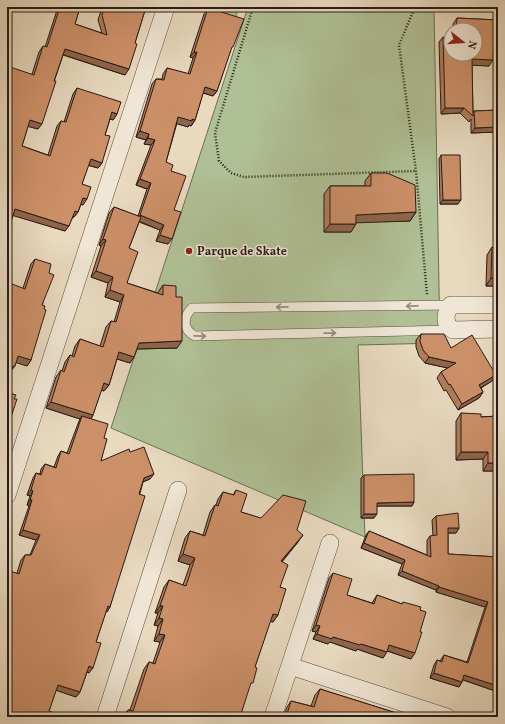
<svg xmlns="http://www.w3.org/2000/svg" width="505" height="724" font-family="Vollkorn,serif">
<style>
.green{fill:#b0c096;stroke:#6c6e56}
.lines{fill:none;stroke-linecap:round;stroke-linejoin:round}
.service-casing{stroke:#594a40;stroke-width:10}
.minor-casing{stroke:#594a40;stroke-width:18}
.path{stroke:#291b16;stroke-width:2.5;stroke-dasharray:1 2;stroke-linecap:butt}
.service{stroke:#f0e6d5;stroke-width:9}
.minor{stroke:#f0e6d5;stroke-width:17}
.wall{fill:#af7c5a;stroke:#291b16}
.shaded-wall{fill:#8f654a;stroke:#291b16}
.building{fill:#cc9069;stroke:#291b16}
.oneway{stroke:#968b7f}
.poi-dot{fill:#8f2418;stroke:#f0e6d5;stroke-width:1.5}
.labels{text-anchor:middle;stroke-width:3;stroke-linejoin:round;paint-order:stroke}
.poi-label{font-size:12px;font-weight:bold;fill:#291b16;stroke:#f0e6d5;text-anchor:start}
</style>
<rect width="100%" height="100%" fill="#e8d9bf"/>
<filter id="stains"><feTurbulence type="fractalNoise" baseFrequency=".005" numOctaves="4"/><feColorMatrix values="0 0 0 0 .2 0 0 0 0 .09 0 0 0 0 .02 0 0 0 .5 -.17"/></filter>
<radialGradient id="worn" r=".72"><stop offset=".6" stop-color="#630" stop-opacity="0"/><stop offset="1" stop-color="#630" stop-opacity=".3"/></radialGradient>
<!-- green -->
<path class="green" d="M 198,7 L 239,7 L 235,18 Z
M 248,7 L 434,7 L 440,343 L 358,345 L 365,537 L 111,428 Z"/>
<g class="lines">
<!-- service casing -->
<g class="service-casing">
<path id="service" d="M 451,305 L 192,308 C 183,317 182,329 195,336 L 452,330"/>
</g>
<!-- minor casing -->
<g class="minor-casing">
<path id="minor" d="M 498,305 L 451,305 C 445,314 443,323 453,330 L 498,329
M 7,495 L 166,7
M 290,666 L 447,717
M 105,717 L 178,490
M 273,717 L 330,543"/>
</g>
<!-- path -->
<path class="path" d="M 253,7 L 215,133 L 219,161 L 231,173 L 244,177 L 416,171
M 415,7 L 399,45 L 416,171 L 427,295"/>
<!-- service -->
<use href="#service" class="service"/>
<!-- minor -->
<use href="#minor" class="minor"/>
</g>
<!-- wall -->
<path class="wall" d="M 58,7 L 80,7 L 75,24 L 102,33 L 98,20 L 102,7 L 146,7 L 125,75 L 63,55 L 38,129 L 28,126 L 22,146 L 48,155 L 57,126 L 61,121 L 64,122 L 73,94 L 77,88 L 117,114 L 113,120 L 110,119 L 105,135 L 102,163 L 98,168 L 88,165 L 82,184 L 83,205 L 81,204 L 78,212 L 74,217 L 73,217 L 65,231 L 13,215 L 7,234 L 32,74 L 39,52 L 43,46 L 45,47 Z
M 208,8 L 230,52 L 217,91 L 213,96 L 203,93 L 195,120 L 191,126 L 189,125 L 188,127 L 177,123 L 166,162 L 171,171 L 174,210 L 168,244 L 156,241 L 160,230 L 139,222 L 129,248 L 127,283 L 158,293 L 158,292 L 163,285 L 176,297 L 177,348 L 137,349 L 134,357 L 130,363 L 117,359 L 109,385 L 104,391 L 101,390 L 93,415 L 91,419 L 104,438 L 101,461 L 130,452 L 150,479 L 143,482 L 110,607 L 107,612 L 106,611 L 96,642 L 89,673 L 87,672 L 80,692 L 76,697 L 56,690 L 49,711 L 7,717 L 17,573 L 21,560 L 25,555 L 30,555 L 36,540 L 19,535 L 29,506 L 27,505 L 30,496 L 27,495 L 33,478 L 36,473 L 40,474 L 41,469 L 45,464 L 54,467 L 58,456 L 61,451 L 67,453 L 79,421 L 80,419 L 46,408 L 56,377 L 61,370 L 62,371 L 65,362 L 70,355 L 72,356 L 75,346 L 80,339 L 100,346 L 106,327 L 111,321 L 114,322 L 120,302 L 105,297 L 108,283 L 91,277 L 101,246 L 99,245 L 109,213 L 114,207 L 138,216 L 147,189 L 136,185 L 151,145 L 144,144 L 146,140 L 136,137 L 152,84 L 156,79 L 162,79 L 163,74 L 167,68 L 188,74 L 193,58 L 190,57 L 204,14 Z
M 457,18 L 498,20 L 498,42 L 494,43 L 489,66 L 472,65 L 473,113 L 474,111 L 498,110 L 498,132 L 471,133 L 471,119 L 469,122 L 460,113 L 441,114 L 439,42 L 443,37 L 451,54 L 475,30 L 453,30 L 453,24 Z
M 441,155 L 458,204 L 440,204 L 439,159 Z
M 371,173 L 416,212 L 410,221 L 356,222 L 351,232 L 324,232 L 324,194 L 330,186 L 365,186 L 365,181 Z
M 492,247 L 498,286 L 486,286 L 487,255 Z
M 35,259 L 49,273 L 31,360 L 27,366 L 16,362 L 15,366 L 11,371 L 23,288 L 31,264 Z
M 421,334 L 451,348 L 492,381 L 481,388 L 483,392 L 479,398 L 458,410 L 446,390 L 444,391 L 437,378 L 441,372 L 448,368 L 425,363 L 419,356 L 416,347 L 416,340 Z
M 461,413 L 481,417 L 498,416 L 498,471 L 483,471 L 483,459 L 456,460 L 456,421 Z
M 364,475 L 414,502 L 412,506 L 377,506 L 374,518 L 361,518 L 361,478 Z
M 236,490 L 241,512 L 297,530 L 298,542 L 282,562 L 278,615 L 273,622 L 270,621 L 255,667 L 240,717 L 123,717 L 128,710 L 130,710 L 144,669 L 149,662 L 153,663 L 160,642 L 154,641 L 158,626 L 154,625 L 158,613 L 155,613 L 164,587 L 169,580 L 183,585 L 190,565 L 178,561 L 185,538 L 190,531 L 203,535 L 210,512 L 215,505 L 216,505 L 218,499 L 223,492 L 233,495 Z
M 436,516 L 459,528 L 456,533 L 448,533 L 448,554 L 498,557 L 498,692 L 463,680 L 459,687 L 430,678 L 434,665 L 437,660 L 440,661 L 444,655 L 467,662 L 485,607 L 436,592 L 436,590 L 398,575 L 402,564 L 361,548 L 366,535 L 369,531 L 427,555 L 427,540 L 430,536 L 433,536 L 432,520 Z
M 333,573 L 347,595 L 372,603 L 377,595 L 402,604 L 403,602 L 411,659 L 387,651 L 383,658 L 357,649 L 356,651 L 330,642 L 328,644 L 313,639 L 316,632 L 312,631 L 329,578 Z
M 320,689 L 409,717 L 283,717 L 287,707 L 291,701 L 311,706 L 315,695 Z"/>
<!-- shaded-wall -->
<path class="shaded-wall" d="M 498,37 L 498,42 L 490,43 L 494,38 Z
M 65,49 L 129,69 L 125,75 L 61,54 Z
M 194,52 L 197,52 L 193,58 L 190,57 Z
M 472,59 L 493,60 L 489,66 L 468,65 Z
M 205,87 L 217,91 L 213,96 L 201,92 Z
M 445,108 L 464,108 L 460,113 L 441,114 Z
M 112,112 L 117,114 L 113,120 L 108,118 Z
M 178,117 L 195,120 L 191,126 L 189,125 L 188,127 L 174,123 Z
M 30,120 L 42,124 L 38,129 L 26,126 Z
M 498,127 L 498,132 L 471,133 L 475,128 Z
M 140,131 L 149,134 L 146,140 L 136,137 Z
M 148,138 L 155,140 L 151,145 L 144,144 Z
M 91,159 L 102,163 L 98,168 L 87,165 Z
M 140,179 L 151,183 L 147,189 L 136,185 Z
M 83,198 L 87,199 L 83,205 L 79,204 Z
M 443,200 L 461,200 L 458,204 L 440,204 Z
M 15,209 L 69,226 L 65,231 L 11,215 Z
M 75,211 L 78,212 L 74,217 L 71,216 Z
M 416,212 L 410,221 L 351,223 L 356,215 Z
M 140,215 L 164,225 L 160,230 L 136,220 Z
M 330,224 L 356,224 L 351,232 L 324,232 Z
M 160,235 L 172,239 L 168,244 L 156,241 Z
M 103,239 L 106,240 L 101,246 L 99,245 Z
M 96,271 L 113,277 L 108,283 L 91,277 Z
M 491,278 L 498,278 L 498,286 L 486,286 Z
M 110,290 L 124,295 L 120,302 L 105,297 Z
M 182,341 L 177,348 L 134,349 L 139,343 Z
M 119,352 L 134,357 L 130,363 L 114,358 Z
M 18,356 L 31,360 L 27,366 L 14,362 Z
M 429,357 L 456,363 L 452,369 L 425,363 Z
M 496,375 L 492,381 L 475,391 L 479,385 Z
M 104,383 L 109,385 L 104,391 L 99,389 Z
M 483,392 L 479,398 L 458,410 L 462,404 Z
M 51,402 L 93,415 L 89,422 L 82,416 L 80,419 L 46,408 Z
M 461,452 L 488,452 L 483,459 L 456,460 Z
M 488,463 L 498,463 L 498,471 L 483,471 Z
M 154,474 L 150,479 L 140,483 L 144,478 Z
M 31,490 L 33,491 L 30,496 L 27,495 Z
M 30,500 L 32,500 L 29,506 L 27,505 Z
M 414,502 L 412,506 L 374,506 L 377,503 Z
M 364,514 L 377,514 L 374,518 L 361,518 Z
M 448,528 L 459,528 L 456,533 L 444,533 Z
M 23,530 L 40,535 L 36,540 L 19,535 Z
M 303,535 L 298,542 L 276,568 L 281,561 Z
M 364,543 L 405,560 L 402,564 L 361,548 Z
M 183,554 L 195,558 L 190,565 L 178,561 Z
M 402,571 L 439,586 L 436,590 L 398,575 Z
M 439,587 L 488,602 L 485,607 L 436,592 Z
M 108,606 L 110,607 L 107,612 L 104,611 Z
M 160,606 L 163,606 L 158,613 L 155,613 Z
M 273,614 L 278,615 L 273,622 L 268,621 Z
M 159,618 L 163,619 L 158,626 L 154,625 Z
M 316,625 L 320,626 L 316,632 L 312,631 Z
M 159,634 L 165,635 L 160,642 L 154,641 Z
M 317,634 L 333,637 L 361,644 L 387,652 L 383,658 L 357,649 L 356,651 L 330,642 L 328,644 L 313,639 Z
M 389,645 L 415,653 L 411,659 L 385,650 Z
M 89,666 L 93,668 L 89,673 L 85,671 Z
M 434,673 L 462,682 L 459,687 L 430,678 Z
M 464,675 L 498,686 L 498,692 L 461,679 Z
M 58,685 L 80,692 L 76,697 L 55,690 Z"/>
<!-- building -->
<path class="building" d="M 60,7 L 80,7 L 75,24 L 107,35 L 102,15 L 104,7 L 146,7 L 135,43 L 137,44 L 129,69 L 65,49 L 54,81 L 56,81 L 42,124 L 30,120 L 22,146 L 50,156 L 61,121 L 66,122 L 77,88 L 121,102 L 117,114 L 112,112 L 105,135 L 110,136 L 102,163 L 91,159 L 82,184 L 91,187 L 87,199 L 83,198 L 78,212 L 75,211 L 69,226 L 15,209 L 7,234 L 7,66 L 34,75 L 43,46 L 47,47 Z
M 208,8 L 244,19 L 233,47 L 232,47 L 217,91 L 205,87 L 195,120 L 192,119 L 192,121 L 178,117 L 166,162 L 173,165 L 171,171 L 186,176 L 174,210 L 181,212 L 172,239 L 160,235 L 164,225 L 140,215 L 151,183 L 140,179 L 155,140 L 148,138 L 149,134 L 140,131 L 156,79 L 164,80 L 167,68 L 190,74 L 197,52 L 194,52 Z
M 457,18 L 498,20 L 498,37 L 494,38 L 493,60 L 472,59 L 473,116 L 464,108 L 445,108 L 443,37 L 451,37 L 451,54 L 475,54 L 475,30 L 456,30 Z
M 498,110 L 498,127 L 475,128 L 474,111 Z
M 441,155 L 460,155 L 461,200 L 443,200 Z
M 371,173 L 387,173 L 415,185 L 416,212 L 356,215 L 356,224 L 330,224 L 330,186 L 371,186 Z
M 114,207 L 141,217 L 129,248 L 138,252 L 127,283 L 163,295 L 163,285 L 176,286 L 176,297 L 182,297 L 182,341 L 139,343 L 134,357 L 119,352 L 109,385 L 104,383 L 93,415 L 51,402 L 61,370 L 64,372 L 70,355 L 74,357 L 80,339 L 103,347 L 111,321 L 116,322 L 124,295 L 110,290 L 113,277 L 96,271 L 106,240 L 103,239 Z
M 492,247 L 498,247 L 498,278 L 491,278 Z
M 35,259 L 51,264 L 49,273 L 54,275 L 42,305 L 45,306 L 44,309 L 46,310 L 31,360 L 18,356 L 15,366 L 13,366 L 7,385 L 7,282 L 25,289 Z
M 421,334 L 444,334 L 451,348 L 472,335 L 496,375 L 479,385 L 483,392 L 462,404 L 450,384 L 449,385 L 441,372 L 456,363 L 429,357 L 423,350 L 420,341 Z
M 7,392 L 16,395 L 14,399 L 17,399 L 9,423 L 7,422 Z
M 461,413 L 481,414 L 481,417 L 498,416 L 498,463 L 488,463 L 488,452 L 461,452 Z
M 82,416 L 108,424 L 104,438 L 107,439 L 101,461 L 129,449 L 130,452 L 144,447 L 154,474 L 144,478 L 139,494 L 145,496 L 110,607 L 108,606 L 96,642 L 101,643 L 93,668 L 89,666 L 80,692 L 58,685 L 49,711 L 67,717 L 7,717 L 7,570 L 19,574 L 25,555 L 31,555 L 40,535 L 23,530 L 32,500 L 30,500 L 33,491 L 31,490 L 36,473 L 41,475 L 45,464 L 56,468 L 61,451 L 69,454 Z
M 414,474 L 414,502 L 377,503 L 377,514 L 364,514 L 364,475 Z
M 236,490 L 247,494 L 241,512 L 261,518 L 283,495 L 306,501 L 297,530 L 303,535 L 281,561 L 288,565 L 280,587 L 286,589 L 278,615 L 273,614 L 255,667 L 257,668 L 253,683 L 251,683 L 240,717 L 126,717 L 128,710 L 133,711 L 149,662 L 155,664 L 165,635 L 159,634 L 163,619 L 159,618 L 163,606 L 160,606 L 169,580 L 186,586 L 195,558 L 183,554 L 190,531 L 205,536 L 215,505 L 218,506 L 223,492 L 234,495 Z
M 458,513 L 459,528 L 448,528 L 448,554 L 498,557 L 498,686 L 464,675 L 462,682 L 434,673 L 437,660 L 442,662 L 444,655 L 468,663 L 488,602 L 439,587 L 439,586 L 402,571 L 405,560 L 364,543 L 369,531 L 431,557 L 430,536 L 437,535 L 436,516 Z
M 333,573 L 352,579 L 347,595 L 374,604 L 377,595 L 402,604 L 403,602 L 414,605 L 421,607 L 420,610 L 426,612 L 420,632 L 422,632 L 415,653 L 389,645 L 387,652 L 361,644 L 360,645 L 333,637 L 332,639 L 317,634 L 320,626 L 316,625 Z
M 320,689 L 409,717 L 285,717 L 287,714 L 291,701 L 314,707 Z
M 414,715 L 421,717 L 413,717 Z"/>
<!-- one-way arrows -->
<defs><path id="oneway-shaft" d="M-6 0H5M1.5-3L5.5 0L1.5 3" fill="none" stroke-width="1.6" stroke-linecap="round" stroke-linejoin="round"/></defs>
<g class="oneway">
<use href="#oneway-shaft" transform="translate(412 306) rotate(179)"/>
<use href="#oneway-shaft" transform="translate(282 307) rotate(179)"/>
<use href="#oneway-shaft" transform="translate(330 333) rotate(-1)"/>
<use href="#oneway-shaft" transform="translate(200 336) rotate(1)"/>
</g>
<!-- markers -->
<circle class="poi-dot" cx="189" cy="251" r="4"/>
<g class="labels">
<!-- poi labels -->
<g class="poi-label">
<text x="197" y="255">Parque de Skate</text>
</g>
</g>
<!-- margin -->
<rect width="505" height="724" fill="none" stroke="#e8d9bf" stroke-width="24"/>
<rect x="8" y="8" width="489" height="708" fill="none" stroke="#291b16" stroke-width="2"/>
<rect x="12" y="12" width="481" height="700" fill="none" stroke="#291b16"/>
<!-- north arrow -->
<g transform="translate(463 42) rotate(107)"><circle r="19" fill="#f0e6d5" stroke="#a09589"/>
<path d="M0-3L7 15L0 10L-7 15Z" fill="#8f2418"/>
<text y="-6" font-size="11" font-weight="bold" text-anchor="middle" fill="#291b16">N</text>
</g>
<rect width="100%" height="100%" filter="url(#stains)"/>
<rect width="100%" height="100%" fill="url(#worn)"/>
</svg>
